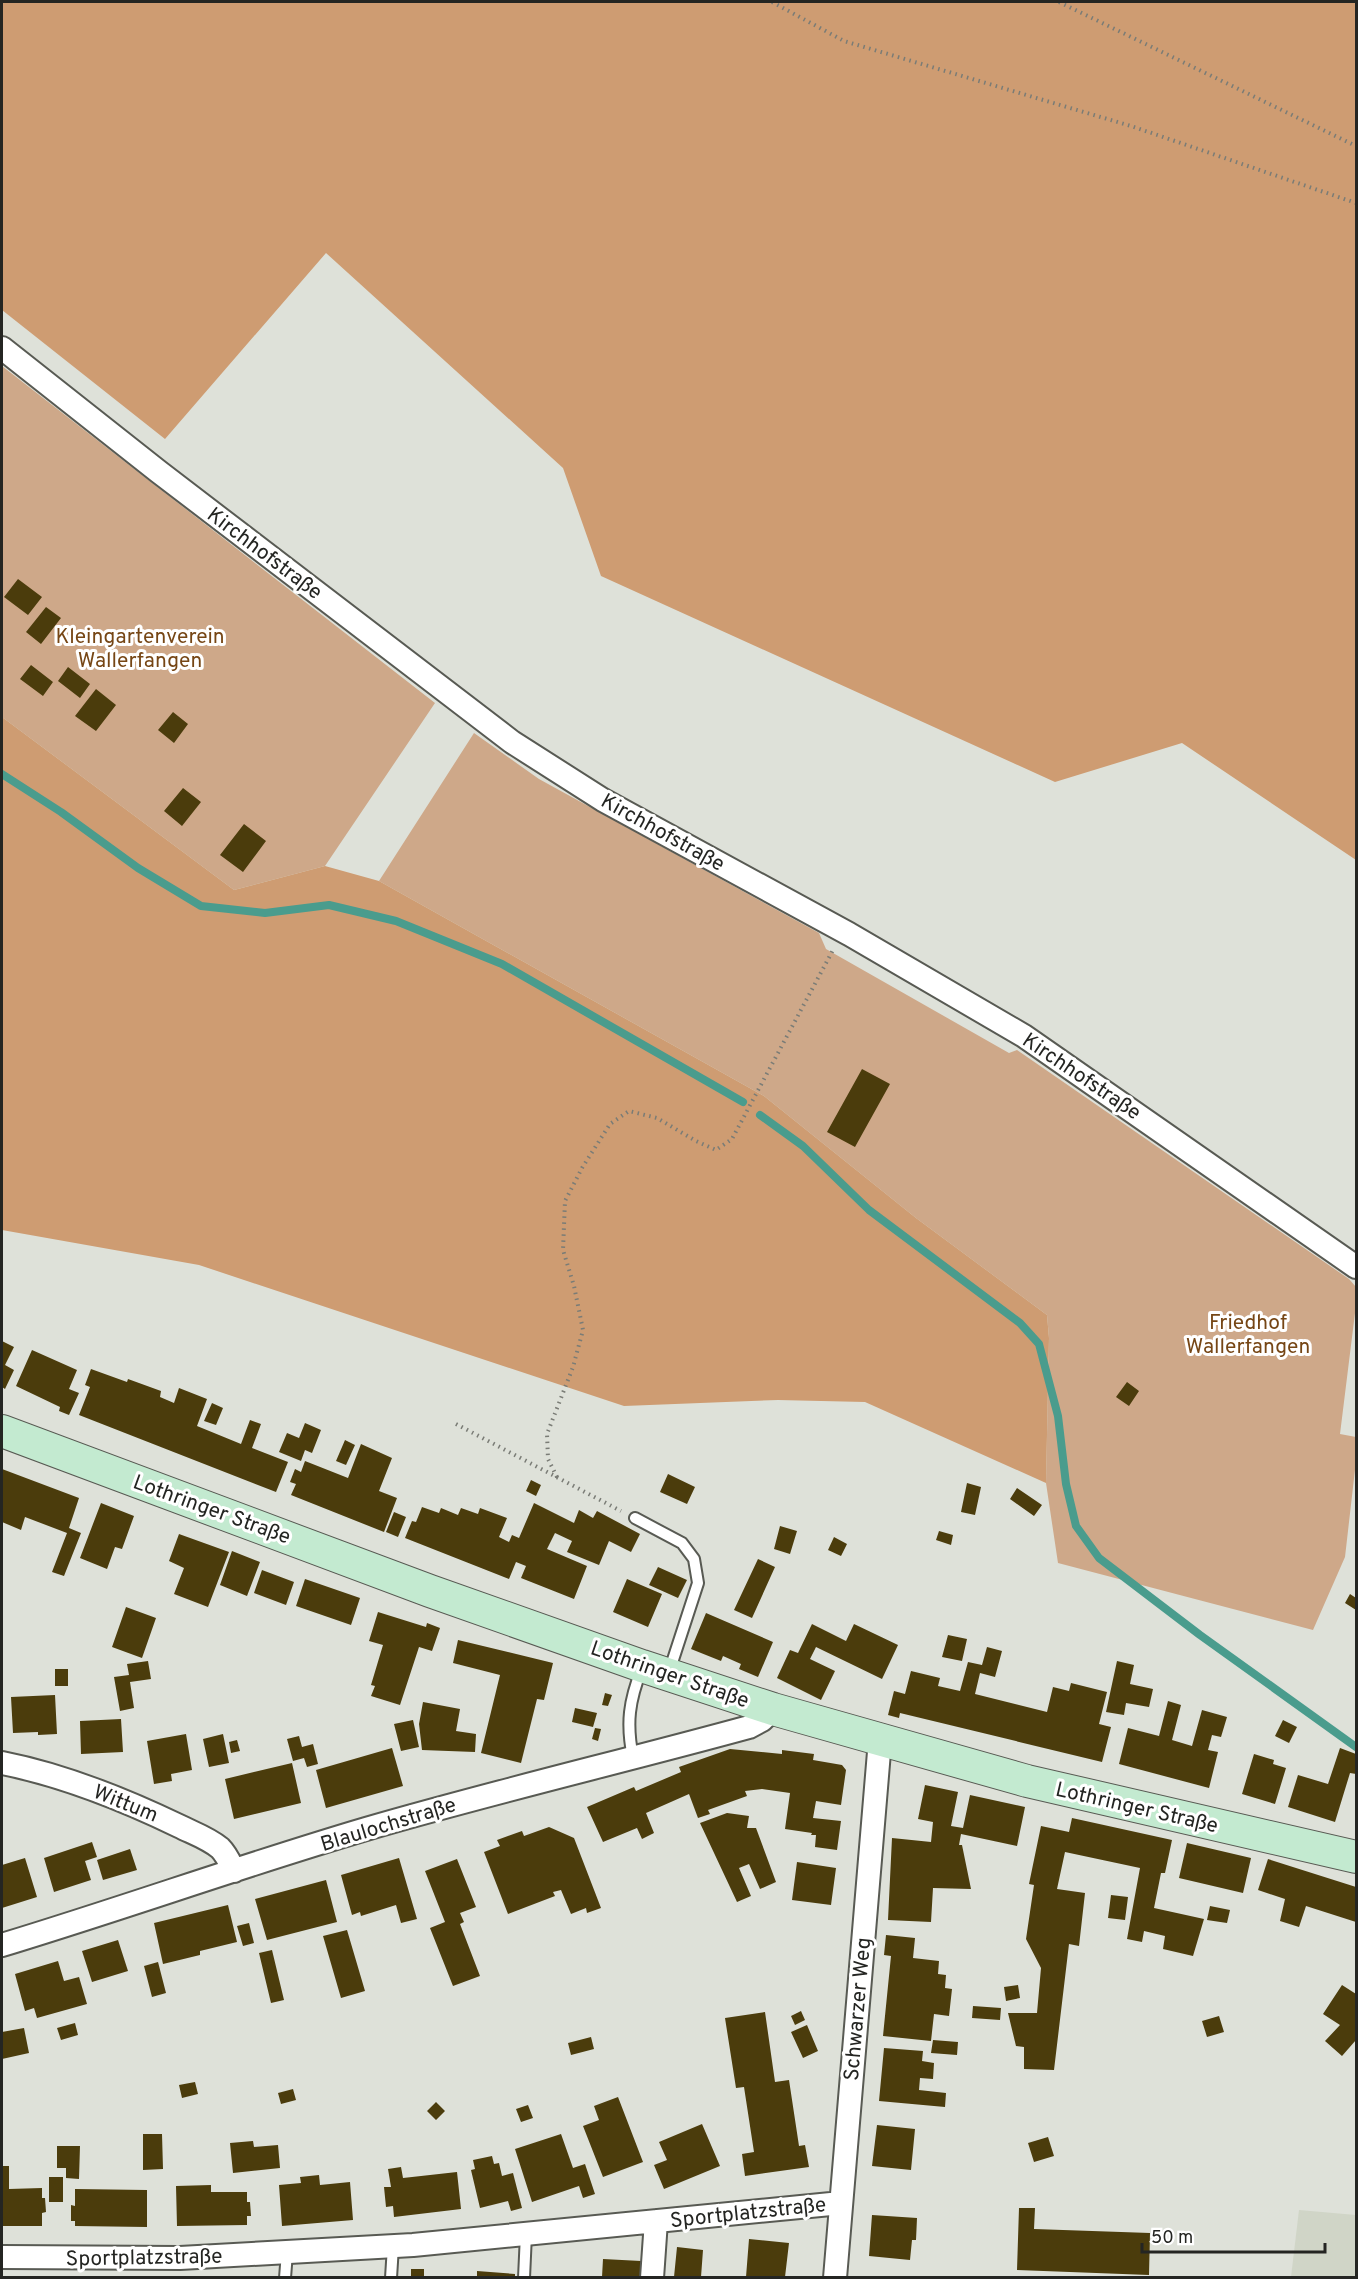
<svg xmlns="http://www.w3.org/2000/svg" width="1358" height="2279" font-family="Overpass,sans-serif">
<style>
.built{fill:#d0d5c7}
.green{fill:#cea889}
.forest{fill:#ce9c72}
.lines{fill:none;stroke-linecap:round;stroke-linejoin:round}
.stream{stroke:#4a9c8d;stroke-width:8}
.building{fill:#4b3c0c}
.lane-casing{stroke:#585a53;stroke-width:14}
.street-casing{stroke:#585a53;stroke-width:26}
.secondary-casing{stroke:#585a53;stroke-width:34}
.path{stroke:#7a7c76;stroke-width:4;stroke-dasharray:1.5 4.5;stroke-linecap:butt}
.lane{stroke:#fff;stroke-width:10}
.street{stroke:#fff;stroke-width:22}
.secondary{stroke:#c3ead0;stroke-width:32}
.labels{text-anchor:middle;stroke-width:6;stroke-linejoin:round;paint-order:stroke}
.street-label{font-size:21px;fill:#242522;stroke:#fff}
.park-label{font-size:21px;fill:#764615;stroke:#fff}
</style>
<rect width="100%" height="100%" fill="#dee1d9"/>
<!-- built -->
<path class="built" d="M 1299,2210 L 1356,2215 L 1356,2277 L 1291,2277 Z"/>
<!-- green -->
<path class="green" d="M 2,366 L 435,703 L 325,866 L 234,890 L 2,717 Z
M 474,733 L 539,779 L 819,933 L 826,949 L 1009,1053 L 1017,1050 L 1349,1279 L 1356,1287 L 1356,1305 L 1340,1434 L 1356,1437 L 1356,1461 L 1345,1557 L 1313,1630 L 1058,1563 L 1046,1483 L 1049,1338 L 1047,1315 L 916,1218 L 764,1096 L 379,881 Z"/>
<!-- forest -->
<path class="forest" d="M 2,2 L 1356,2 L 1356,860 L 1182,743 L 1055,782 L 601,576 L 563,468 L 326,253 L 165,439 L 2,310 Z
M 2,717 L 234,890 L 325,866 L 379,881 L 764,1096 L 916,1218 L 1047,1315 L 1049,1338 L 1046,1483 L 865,1402 L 778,1400 L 624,1406 L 199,1265 L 2,1230 Z"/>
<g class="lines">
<!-- stream -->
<path class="stream" d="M 2,774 L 61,812 L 138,868 L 201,906 L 265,913 L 329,905 L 396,921 L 502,964 L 743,1102
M 760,1115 L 803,1146 L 869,1210 L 1020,1323 L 1039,1344 L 1058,1416 L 1066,1484 L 1076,1526 L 1099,1558 L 1200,1635 L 1356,1747"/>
</g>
<!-- building -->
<path class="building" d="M 18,579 L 42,597 L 28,615 L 4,597 Z
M 46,607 L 61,618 L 41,644 L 26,632 Z
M 31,665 L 53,682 L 43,696 L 20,679 Z
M 68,667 L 90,684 L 80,698 L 58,681 Z
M 96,689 L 116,705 L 96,731 L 75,716 Z
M 173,712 L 188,724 L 174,743 L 158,730 Z
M 183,788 L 201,802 L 182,826 L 164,811 Z
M 244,824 L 266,841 L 243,872 L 220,855 Z
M 862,1069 L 890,1084 L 855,1147 L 827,1132 Z
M 2,1341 L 14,1347 L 5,1365 L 14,1370 L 5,1389 L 2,1387 Z
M 32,1350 L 77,1370 L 69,1389 L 79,1393 L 69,1415 L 59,1411 L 60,1407 L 16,1386 Z
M 91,1369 L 127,1382 L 128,1379 L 161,1391 L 160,1397 L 174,1403 L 179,1388 L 207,1399 L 197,1426 L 241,1444 L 250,1420 L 261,1424 L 252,1448 L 288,1462 L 276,1492 L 79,1415 L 90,1387 L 85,1385 Z
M 1127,1382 L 1139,1391 L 1129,1406 L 1116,1397 Z
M 212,1403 L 223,1408 L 216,1425 L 204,1421 Z
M 305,1423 L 321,1430 L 312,1453 L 305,1450 L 301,1461 L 279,1452 L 287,1433 L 299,1438 Z
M 345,1440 L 355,1445 L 346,1465 L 336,1461 Z
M 361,1444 L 392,1458 L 379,1491 L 397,1498 L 384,1532 L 291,1495 L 296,1484 L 290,1482 L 295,1469 L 301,1472 L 305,1461 L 348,1478 Z
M 2,1469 L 79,1498 L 69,1528 L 81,1533 L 64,1576 L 52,1572 L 67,1533 L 25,1517 L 21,1530 L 2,1522 Z
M 668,1474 L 695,1487 L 687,1504 L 660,1492 Z
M 531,1480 L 541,1485 L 536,1496 L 526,1491 Z
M 967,1483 L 981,1487 L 975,1515 L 961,1512 Z
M 1017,1488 L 1042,1505 L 1034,1516 L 1010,1499 Z
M 101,1503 L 134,1516 L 122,1549 L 115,1547 L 107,1569 L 80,1558 Z
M 534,1503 L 574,1523 L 579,1510 L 593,1518 L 597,1511 L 640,1534 L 631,1552 L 609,1541 L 599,1565 L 567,1552 L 572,1541 L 555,1533 L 547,1549 L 587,1566 L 574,1599 L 521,1578 L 526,1566 L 516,1562 L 509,1579 L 405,1538 L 412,1521 L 416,1522 L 422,1507 L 439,1513 L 441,1508 L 458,1515 L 461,1508 L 478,1514 L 480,1508 L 507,1518 L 499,1537 L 509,1542 L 512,1535 L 519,1538 Z
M 394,1512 L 406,1517 L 398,1537 L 386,1532 Z
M 780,1526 L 797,1531 L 790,1554 L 774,1549 Z
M 939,1531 L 953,1535 L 951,1545 L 936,1540 Z
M 179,1534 L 229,1552 L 208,1607 L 174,1594 L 184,1568 L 169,1561 Z
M 834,1537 L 847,1544 L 841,1556 L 828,1550 Z
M 232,1551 L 260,1562 L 247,1596 L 220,1585 Z
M 758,1559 L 775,1567 L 752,1618 L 734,1610 Z
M 658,1567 L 687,1580 L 678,1598 L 649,1585 Z
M 262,1570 L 294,1582 L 286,1605 L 254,1593 Z
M 305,1579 L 360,1598 L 351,1625 L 296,1606 Z
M 627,1579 L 662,1594 L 648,1627 L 613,1612 Z
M 1350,1594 L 1356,1598 L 1356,1610 L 1345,1603 Z
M 126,1607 L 156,1618 L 142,1658 L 112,1647 Z
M 378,1612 L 426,1627 L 427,1623 L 440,1628 L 432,1651 L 419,1647 L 400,1705 L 371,1696 L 375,1686 L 371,1685 L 383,1645 L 369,1641 Z
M 706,1613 L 773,1642 L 758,1677 L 739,1669 L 741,1664 L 723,1656 L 721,1661 L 691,1649 Z
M 812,1624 L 846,1641 L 854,1624 L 898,1645 L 882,1679 L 816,1647 L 810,1659 L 835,1671 L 821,1700 L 777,1678 L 790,1650 L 798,1653 Z
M 948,1635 L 967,1639 L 962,1661 L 942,1657 Z
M 458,1640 L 553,1663 L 544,1700 L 537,1699 L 521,1763 L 481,1753 L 500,1675 L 453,1663 Z
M 987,1647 L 1002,1651 L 995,1677 L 980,1673 L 975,1694 L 1047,1712 L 1053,1687 L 1069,1691 L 1071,1683 L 1107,1692 L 1099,1724 L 1111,1727 L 1102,1762 L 900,1713 L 899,1718 L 888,1715 L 894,1691 L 905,1694 L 911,1671 L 940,1678 L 938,1686 L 960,1691 L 968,1662 L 982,1665 Z
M 148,1661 L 151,1679 L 130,1682 L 134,1708 L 120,1711 L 114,1677 L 129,1675 L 127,1664 Z
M 1117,1661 L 1134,1665 L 1130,1684 L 1153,1689 L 1149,1707 L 1126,1703 L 1124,1715 L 1106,1712 Z
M 55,1669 L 68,1669 L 68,1686 L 55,1686 Z
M 605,1693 L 612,1695 L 608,1706 L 602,1705 Z
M 55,1695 L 57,1734 L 38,1735 L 38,1732 L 13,1733 L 11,1697 Z
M 1168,1701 L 1181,1705 L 1172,1740 L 1192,1746 L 1202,1710 L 1227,1717 L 1221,1737 L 1212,1735 L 1208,1750 L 1218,1752 L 1209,1788 L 1119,1764 L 1128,1728 L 1159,1736 Z
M 423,1702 L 460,1709 L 456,1731 L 476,1734 L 475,1752 L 422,1750 L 419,1724 Z
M 575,1708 L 597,1713 L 593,1727 L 572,1722 Z
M 121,1719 L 123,1752 L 81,1754 L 80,1721 Z
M 413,1720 L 419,1747 L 401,1751 L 394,1724 Z
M 1283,1720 L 1297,1727 L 1289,1743 L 1275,1736 Z
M 595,1728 L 601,1729 L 598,1741 L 592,1739 Z
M 186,1734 L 192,1770 L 171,1774 L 172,1781 L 154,1784 L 147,1741 Z
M 223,1734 L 229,1763 L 209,1767 L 203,1739 Z
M 299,1736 L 302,1747 L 313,1744 L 318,1764 L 307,1767 L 304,1758 L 293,1761 L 287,1739 Z
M 237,1740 L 240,1751 L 231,1753 L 229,1742 Z
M 392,1748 L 403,1786 L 326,1808 L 316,1770 Z
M 1340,1748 L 1356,1754 L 1356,1774 L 1350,1773 L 1335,1822 L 1288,1807 L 1298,1775 L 1328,1784 Z
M 730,1749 L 782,1754 L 782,1750 L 814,1754 L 813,1760 L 842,1765 L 846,1770 L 841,1805 L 816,1801 L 813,1818 L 841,1821 L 837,1850 L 815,1847 L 816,1835 L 811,1835 L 812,1833 L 785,1829 L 790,1793 L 762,1789 L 745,1791 L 747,1796 L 708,1810 L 710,1814 L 698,1818 L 689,1794 L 646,1813 L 654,1833 L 642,1839 L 637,1828 L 603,1842 L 587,1807 L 634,1787 L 636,1791 L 681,1772 L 679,1767 Z
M 1254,1754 L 1274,1760 L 1273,1764 L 1286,1768 L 1275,1804 L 1242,1794 Z
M 292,1763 L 301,1803 L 234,1819 L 225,1779 Z
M 925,1785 L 958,1792 L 951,1826 L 963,1828 L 970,1795 L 1025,1807 L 1017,1846 L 961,1834 L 959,1845 L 962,1845 L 971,1889 L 933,1888 L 931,1922 L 888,1920 L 892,1838 L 931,1842 L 933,1822 L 918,1819 Z
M 727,1813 L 749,1816 L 747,1828 L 756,1828 L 776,1882 L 760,1889 L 749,1864 L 739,1868 L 751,1896 L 737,1902 L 700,1823 Z
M 1072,1818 L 1172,1840 L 1165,1873 L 1161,1873 L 1154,1908 L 1204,1919 L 1193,1956 L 1163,1949 L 1165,1936 L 1144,1931 L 1142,1942 L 1127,1939 L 1140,1868 L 1065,1852 L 1057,1889 L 1085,1893 L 1079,1946 L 1069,1944 L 1054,2070 L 1024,2069 L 1024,2047 L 1016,2046 L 1008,2013 L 1037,2013 L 1041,1968 L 1026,1939 L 1034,1885 L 1029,1884 L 1041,1826 L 1069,1832 Z
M 549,1827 L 574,1838 L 601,1908 L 587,1913 L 586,1908 L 571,1914 L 561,1890 L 553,1892 L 555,1896 L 508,1914 L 484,1852 L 500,1846 L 497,1840 L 522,1831 L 524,1836 Z
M 92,1842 L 97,1857 L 85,1861 L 91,1880 L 54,1892 L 44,1858 Z
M 1187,1843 L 1251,1858 L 1243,1893 L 1179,1878 Z
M 130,1849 L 137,1870 L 103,1880 L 97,1860 Z
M 25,1858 L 37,1897 L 2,1908 L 2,1865 Z
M 399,1858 L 417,1919 L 401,1923 L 396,1905 L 361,1916 L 360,1912 L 352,1915 L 341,1875 Z
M 457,1859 L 476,1907 L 460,1913 L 464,1922 L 460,1924 L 480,1976 L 453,1986 L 430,1928 L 445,1922 L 425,1871 Z
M 1268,1859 L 1356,1887 L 1356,1922 L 1306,1906 L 1299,1927 L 1280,1921 L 1285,1899 L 1258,1890 Z
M 797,1862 L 836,1868 L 831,1905 L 792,1900 Z
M 326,1880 L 337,1922 L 267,1940 L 255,1899 Z
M 1111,1895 L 1128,1897 L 1125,1920 L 1108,1918 Z
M 228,1905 L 237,1942 L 200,1951 L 200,1955 L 163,1964 L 154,1923 Z
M 1210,1906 L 1230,1910 L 1227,1923 L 1207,1920 Z
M 249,1923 L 254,1943 L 243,1946 L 237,1926 Z
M 347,1930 L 365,1991 L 341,1998 L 323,1936 Z
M 886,1935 L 915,1938 L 913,1958 L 939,1961 L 938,1974 L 946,1975 L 945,1988 L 952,1989 L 949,2016 L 934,2014 L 931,2041 L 883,2036 L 891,1956 L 884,1955 Z
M 118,1940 L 128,1971 L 92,1982 L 82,1951 Z
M 272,1950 L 284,2000 L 271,2003 L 259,1953 Z
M 58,1961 L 64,1981 L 79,1977 L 87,2004 L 37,2018 L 34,2008 L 25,2011 L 15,1974 Z
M 158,1962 L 166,1993 L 152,1997 L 144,1966 Z
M 1018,1985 L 1020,1998 L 1006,2001 L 1004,1987 Z
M 1342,1985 L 1356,1994 L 1356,2040 L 1342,2056 L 1325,2041 L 1340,2025 L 1323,2014 Z
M 973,2006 L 1001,2008 L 1000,2020 L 972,2018 Z
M 801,2011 L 805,2020 L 795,2025 L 791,2016 Z
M 765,2012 L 775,2082 L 789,2080 L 799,2146 L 805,2145 L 809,2167 L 745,2176 L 742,2154 L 754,2152 L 744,2087 L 736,2088 L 725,2018 Z
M 1219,2016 L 1224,2032 L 1207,2037 L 1202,2021 Z
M 75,2023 L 78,2035 L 61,2040 L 57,2028 Z
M 807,2025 L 818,2051 L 803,2058 L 791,2032 Z
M 24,2028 L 29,2053 L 2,2059 L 2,2032 Z
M 591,2037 L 594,2049 L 571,2055 L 568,2043 Z
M 933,2040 L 958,2042 L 957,2055 L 931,2053 Z
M 884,2048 L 923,2051 L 922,2061 L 934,2063 L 933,2079 L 920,2078 L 919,2090 L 946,2093 L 945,2107 L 879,2101 Z
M 195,2082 L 198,2094 L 182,2098 L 179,2085 Z
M 293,2089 L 296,2100 L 281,2104 L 278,2093 Z
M 618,2097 L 643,2162 L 603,2177 L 583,2126 L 599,2120 L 594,2106 Z
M 436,2102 L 445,2111 L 436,2120 L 427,2111 Z
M 528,2105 L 533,2118 L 521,2122 L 516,2109 Z
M 702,2124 L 720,2166 L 664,2189 L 654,2165 L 667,2160 L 659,2142 Z
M 877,2125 L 915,2129 L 911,2170 L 872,2166 Z
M 143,2134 L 162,2134 L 163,2169 L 143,2170 Z
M 561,2134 L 573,2168 L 585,2164 L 595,2194 L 583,2198 L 579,2186 L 532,2202 L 515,2149 Z
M 1048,2137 L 1054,2156 L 1034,2162 L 1028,2143 Z
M 253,2141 L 254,2147 L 278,2145 L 280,2168 L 233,2173 L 230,2143 Z
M 57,2146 L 80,2146 L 79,2179 L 66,2178 L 66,2168 L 57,2168 Z
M 492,2156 L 494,2164 L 499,2163 L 502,2176 L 513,2173 L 522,2208 L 511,2211 L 508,2201 L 480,2208 L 471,2170 L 475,2169 L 473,2160 Z
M 2,2166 L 9,2166 L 9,2189 L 42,2188 L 42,2198 L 45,2198 L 46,2212 L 42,2213 L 42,2226 L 2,2226 Z
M 401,2167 L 403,2178 L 457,2172 L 461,2209 L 394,2217 L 393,2206 L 386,2207 L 384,2187 L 391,2187 L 388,2169 Z
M 319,2175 L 320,2185 L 350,2182 L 353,2220 L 282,2226 L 279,2185 L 301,2183 L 300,2177 Z
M 49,2177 L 63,2177 L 63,2202 L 49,2202 Z
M 211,2185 L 211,2192 L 247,2192 L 247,2202 L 250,2202 L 251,2216 L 247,2216 L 247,2225 L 177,2226 L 176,2186 Z
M 75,2189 L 147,2190 L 147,2227 L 75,2226 L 75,2221 L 71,2221 L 71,2205 L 75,2206 Z
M 1019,2208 L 1035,2208 L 1034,2229 L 1150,2233 L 1149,2275 L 1017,2270 Z
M 872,2215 L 917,2218 L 916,2240 L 912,2240 L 910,2260 L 869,2256 Z
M 749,2239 L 789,2243 L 785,2277 L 746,2277 Z
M 677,2247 L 703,2250 L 701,2277 L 674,2277 Z
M 603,2259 L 641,2261 L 641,2277 L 602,2277 Z
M 411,2269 L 424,2269 L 424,2277 L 411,2277 Z
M 477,2271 L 515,2274 L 515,2277 L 477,2277 Z"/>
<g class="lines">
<!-- lane casing -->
<g class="lane-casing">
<path id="lane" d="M 635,1518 L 682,1543 L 694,1559 L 698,1583 L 669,1672
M 633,1758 C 626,1723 629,1701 642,1668
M 285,2278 L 287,2252
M 391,2278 L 393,2246
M 524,2278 L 526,2234"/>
</g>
<!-- street casing -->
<g class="street-casing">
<path id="street" d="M 2,348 L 159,472 L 512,742 L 603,800 L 849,934 L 1024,1036 L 1356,1267
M 2,1763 C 63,1775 123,1799 179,1826 C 193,1833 208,1838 220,1848 C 227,1855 230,1863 234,1871
M 2,1945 C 124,1908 244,1865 366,1829 C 493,1792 621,1762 749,1727 L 762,1720 L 773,1709
M 2,2257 L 180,2258 L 413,2245 L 841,2203
M 652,2278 L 656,2221
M 835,2278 L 880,1740"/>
</g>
<!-- secondary casing -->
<g class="secondary-casing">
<path id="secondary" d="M 2,1431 L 430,1591 L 642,1666 L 773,1709 L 1027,1781 L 1356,1857"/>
</g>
<!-- path -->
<path class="path" d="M 772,2 L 844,41 L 1131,126 L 1356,203
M 1059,2 L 1356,146
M 456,1424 L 621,1511
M 557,1477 L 548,1459 L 547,1434 L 573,1367 L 583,1330 L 574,1286 L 563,1250 L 565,1201 L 582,1168 L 610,1124 L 629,1111 L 657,1118 L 696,1141 L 716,1150 L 732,1139 L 833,950"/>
<!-- lane -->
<use href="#lane" class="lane"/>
<!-- street -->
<use href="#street" class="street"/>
<!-- secondary -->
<use href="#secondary" class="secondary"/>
</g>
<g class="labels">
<!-- street labels -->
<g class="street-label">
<text transform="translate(265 553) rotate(37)" y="7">Kirchhofstraße</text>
<text transform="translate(663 832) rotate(29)" y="7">Kirchhofstraße</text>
<text transform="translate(1082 1076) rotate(34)" y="7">Kirchhofstraße</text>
<text transform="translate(212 1509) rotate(20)" y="7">Lothringer Straße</text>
<text transform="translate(670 1674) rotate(19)" y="7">Lothringer Straße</text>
<text transform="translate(126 1803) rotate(22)" y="7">Wittum</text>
<text transform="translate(1137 1807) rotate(13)" y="7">Lothringer Straße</text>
<text transform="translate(388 1824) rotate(-17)" y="7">Blaulochstraße</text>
<text transform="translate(857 2009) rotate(-85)" y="7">Schwarzer Weg</text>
<text transform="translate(748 2212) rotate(-6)" y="7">Sportplatzstraße</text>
<text transform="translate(144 2257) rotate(-1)" y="7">Sportplatzstraße</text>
</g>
<!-- park labels -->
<g class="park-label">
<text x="140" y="643">Kleingartenverein<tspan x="140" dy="24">Wallerfangen</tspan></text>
<text x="1248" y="1329">Friedhof<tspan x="1248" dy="24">Wallerfangen</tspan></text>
</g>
</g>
<!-- border -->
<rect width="1358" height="2279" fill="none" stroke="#242522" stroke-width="6"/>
<!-- scale -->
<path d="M1142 2243v9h183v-9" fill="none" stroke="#242522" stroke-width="3"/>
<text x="1151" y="2243" font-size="18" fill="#242522" stroke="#ffffff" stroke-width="4.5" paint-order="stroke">50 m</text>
</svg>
